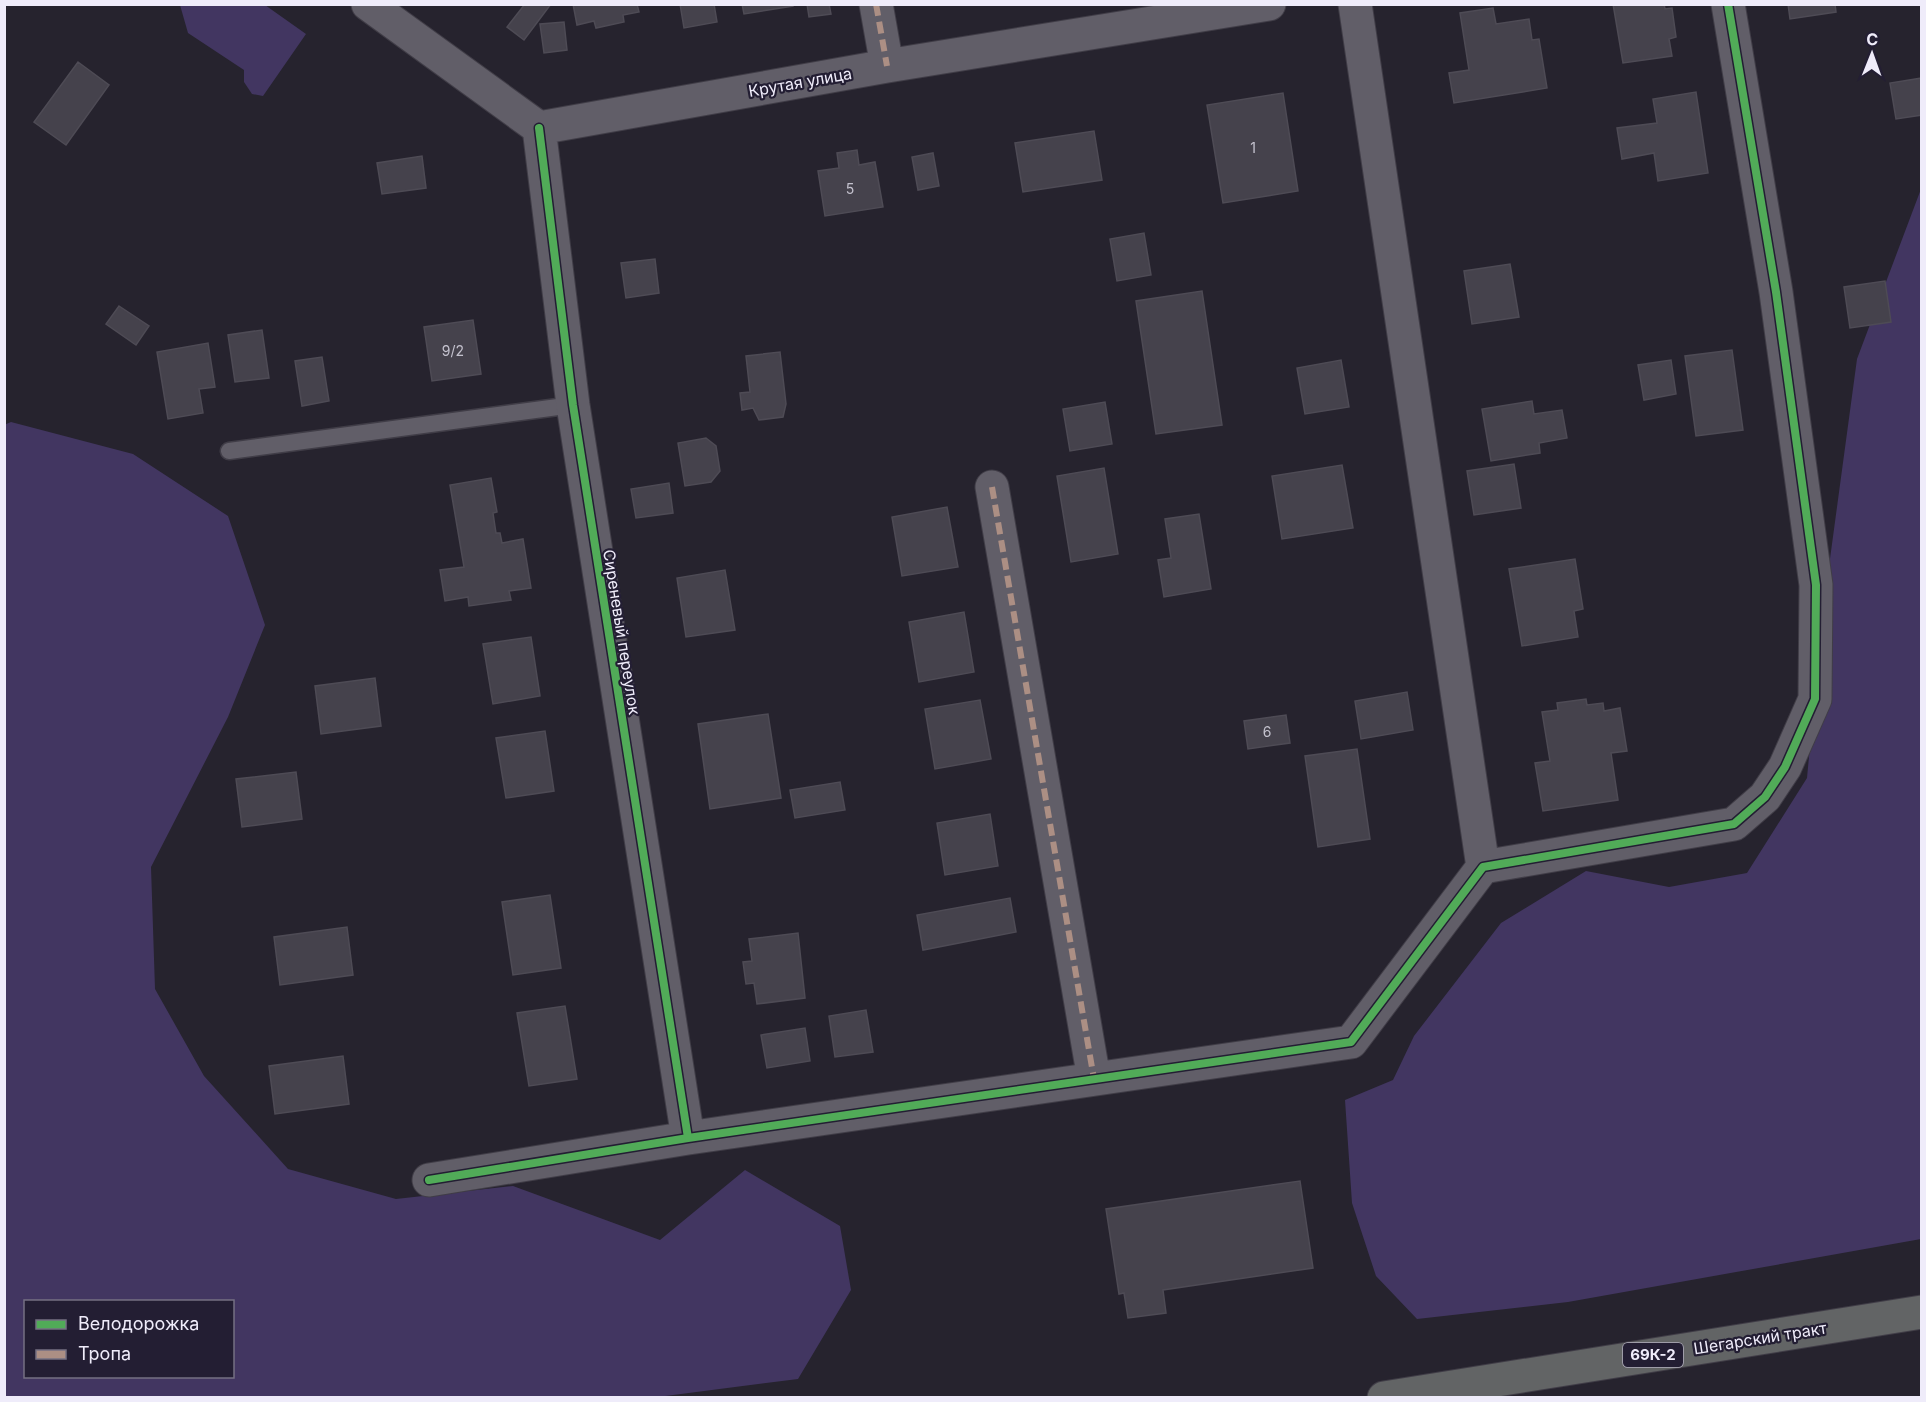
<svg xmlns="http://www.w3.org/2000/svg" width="1926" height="1402" font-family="Inter,sans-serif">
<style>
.green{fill:#423661;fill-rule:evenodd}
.building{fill:#45424c;stroke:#4e4b55;stroke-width:1.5}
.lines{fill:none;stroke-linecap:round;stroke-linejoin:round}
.lane-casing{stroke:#403d47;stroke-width:19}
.street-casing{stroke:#403d47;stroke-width:35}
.primary-casing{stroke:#403d47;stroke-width:35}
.lane{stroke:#615e68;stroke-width:16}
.street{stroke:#615e68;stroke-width:33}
.primary{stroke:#626465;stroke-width:33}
.quiet{stroke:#ac8f84;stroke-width:6;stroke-dasharray:12 6;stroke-linecap:butt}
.cycleway-casing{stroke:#231e33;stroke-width:11}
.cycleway{stroke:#51ab58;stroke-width:8}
.labels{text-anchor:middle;stroke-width:4.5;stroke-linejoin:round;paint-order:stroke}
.number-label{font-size:14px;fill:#c4c2ce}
.shield{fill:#231e33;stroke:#b2aebe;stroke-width:1.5}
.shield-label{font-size:15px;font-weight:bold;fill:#efecfa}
.street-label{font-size:16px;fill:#efecfa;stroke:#231e33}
</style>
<rect width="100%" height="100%" fill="#26232e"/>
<!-- green -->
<path class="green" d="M 180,5 L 265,5 L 306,34 L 263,96 L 252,94 L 244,82 L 244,70 L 188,33 Z
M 1921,189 L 1921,1239 L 1568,1302 L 1417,1319 L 1376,1276 L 1352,1203 L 1345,1100 L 1393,1080 L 1414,1036 L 1501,923 L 1586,871 L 1669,887 L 1747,873 L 1807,778 L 1822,618 L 1857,359 Z
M 11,422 L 133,454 L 228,516 L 265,625 L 228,717 L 151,867 L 155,989 L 204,1076 L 288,1169 L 396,1199 L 513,1186 L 660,1240 L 745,1170 L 840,1226 L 851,1290 L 798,1379 L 650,1398 L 5,1397 L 4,425 ZM 26,1302 L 232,1302 L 232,1376 L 26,1376 Z"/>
<!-- building -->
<path class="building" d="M 525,4 L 551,4 L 524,40 L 507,27 Z
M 573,4 L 637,4 L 639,12 L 623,15 L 624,22 L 596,28 L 594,21 L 577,25 Z
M 680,4 L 714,4 L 717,22 L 684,28 Z
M 742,4 L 793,4 L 793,6 L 744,14 Z
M 807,4 L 829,4 L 831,14 L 809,17 Z
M 1613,4 L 1664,4 L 1665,9 L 1672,8 L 1676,37 L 1669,39 L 1672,56 L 1623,63 Z
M 1788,4 L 1835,4 L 1836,12 L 1790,19 Z
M 1493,8 L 1496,24 L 1529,19 L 1532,40 L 1539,39 L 1547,88 L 1454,103 L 1449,73 L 1469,70 L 1460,13 Z
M 564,22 L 567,50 L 544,53 L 540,24 Z
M 78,62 L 109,85 L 66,145 L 34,122 Z
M 1922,78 L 1922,115 L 1896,119 L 1890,83 Z
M 1696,92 L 1708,173 L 1658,181 L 1654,153 L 1622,159 L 1617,128 L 1657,123 L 1653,99 Z
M 1283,93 L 1298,191 L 1223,203 L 1207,105 Z
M 1094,131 L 1102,180 L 1023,192 L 1015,143 Z
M 857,150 L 859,165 L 875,162 L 883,207 L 825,216 L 818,171 L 839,168 L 837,153 Z
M 933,153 L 939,186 L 918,190 L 912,157 Z
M 422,156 L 426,188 L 382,194 L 377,163 Z
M 1144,233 L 1151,275 L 1117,281 L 1110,239 Z
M 655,259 L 659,293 L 626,298 L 621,263 Z
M 1510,264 L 1519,317 L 1472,324 L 1464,271 Z
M 1885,281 L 1891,322 L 1850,328 L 1844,287 Z
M 1202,291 L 1222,425 L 1156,434 L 1136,301 Z
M 119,306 L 149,326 L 136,345 L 106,324 Z
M 473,320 L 481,374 L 432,381 L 424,327 Z
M 262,330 L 269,378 L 235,382 L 228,335 Z
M 208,343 L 215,387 L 199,389 L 203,413 L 168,419 L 157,352 Z
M 1732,350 L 1743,430 L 1696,436 L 1685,356 Z
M 780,352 L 786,404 L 783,417 L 759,420 L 753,408 L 742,410 L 740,393 L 750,392 L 746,356 Z
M 322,357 L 329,401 L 302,406 L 295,361 Z
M 1341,360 L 1349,407 L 1305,414 L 1297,368 Z
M 1671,360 L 1676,394 L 1644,400 L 1638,365 Z
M 1532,401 L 1534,414 L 1562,410 L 1567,438 L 1539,443 L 1540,453 L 1491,461 L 1482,409 Z
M 1105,402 L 1112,444 L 1070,451 L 1063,409 Z
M 706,438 L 716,446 L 720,471 L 711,482 L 685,486 L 678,443 Z
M 1514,464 L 1521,508 L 1474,515 L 1467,471 Z
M 1342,465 L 1353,528 L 1282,539 L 1272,476 Z
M 1104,468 L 1118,554 L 1071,562 L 1057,476 Z
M 491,478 L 497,512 L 493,513 L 496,533 L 500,533 L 502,543 L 523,539 L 531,588 L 509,591 L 511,600 L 469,606 L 468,597 L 445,601 L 440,570 L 464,567 L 450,485 Z
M 669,483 L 673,513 L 636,518 L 631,489 Z
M 947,507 L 958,567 L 902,576 L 892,517 Z
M 1199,514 L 1211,589 L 1164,597 L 1158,560 L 1171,558 L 1165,519 Z
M 1575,559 L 1583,609 L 1574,611 L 1578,637 L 1522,646 L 1509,569 Z
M 725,570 L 735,630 L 686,637 L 677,578 Z
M 964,612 L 974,672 L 919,682 L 909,622 Z
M 531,637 L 540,696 L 493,704 L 483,644 Z
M 375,678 L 381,726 L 321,734 L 315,686 Z
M 1407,692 L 1413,730 L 1361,739 L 1355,701 Z
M 1586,699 L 1587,705 L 1603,703 L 1604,711 L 1620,708 L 1627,751 L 1611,753 L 1618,800 L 1543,811 L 1535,763 L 1550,761 L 1542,712 L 1558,710 L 1557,703 Z
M 980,700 L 991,759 L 935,769 L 925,709 Z
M 768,714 L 781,798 L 710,809 L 698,724 Z
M 1286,715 L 1290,743 L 1248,749 L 1244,721 Z
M 545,731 L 554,791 L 506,798 L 496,738 Z
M 1357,749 L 1370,839 L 1318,847 L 1305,756 Z
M 296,772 L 302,819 L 242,827 L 236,779 Z
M 840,782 L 845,810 L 795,818 L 790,790 Z
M 990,814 L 998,866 L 945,875 L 937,823 Z
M 550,895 L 561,968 L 513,975 L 502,902 Z
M 1010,898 L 1016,932 L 923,950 L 917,915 Z
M 347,927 L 353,975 L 280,985 L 274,937 Z
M 798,933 L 805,998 L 757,1004 L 754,983 L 746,984 L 743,962 L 752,961 L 749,939 Z
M 565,1006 L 577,1079 L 529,1086 L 517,1013 Z
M 866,1010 L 873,1052 L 835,1057 L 829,1016 Z
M 805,1028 L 810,1061 L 767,1068 L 761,1035 Z
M 343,1056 L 349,1104 L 275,1114 L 269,1066 Z
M 1300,1181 L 1313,1268 L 1163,1290 L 1166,1313 L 1128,1318 L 1124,1293 L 1119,1294 L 1106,1209 Z"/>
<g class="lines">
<!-- lane casing -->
<g class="lane-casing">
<path id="lane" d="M 229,451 L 573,405"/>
</g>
<!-- street casing -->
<g class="street-casing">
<path id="street" d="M 368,4 L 539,128 L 887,66 L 1269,4
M 876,4 L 887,66
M 1355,4 L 1483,867
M 539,128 L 573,405 L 688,1138
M 992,487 L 1094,1079
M 429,1180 L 688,1138 L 1351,1042 L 1483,867 L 1734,824 L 1765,797 L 1785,767 L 1815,699 L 1816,585 L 1776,292 L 1728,4"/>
</g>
<!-- primary casing -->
<g class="primary-casing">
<path id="primary" d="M 1384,1398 L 1922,1312"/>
</g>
<!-- lane -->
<use href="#lane" class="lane"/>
<!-- street -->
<use href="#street" class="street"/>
<!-- primary -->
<use href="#primary" class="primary"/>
<!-- quiet -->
<path class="quiet" d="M 876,4 L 887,66
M 992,487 L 1094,1079"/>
<!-- cycleway casing -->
<g class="cycleway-casing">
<path id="cycleway" d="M 539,128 L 573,405 L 688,1138
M 429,1180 L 688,1138 L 1351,1042 L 1483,867 L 1734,824 L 1765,797 L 1785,767 L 1815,699 L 1816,585 L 1776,292 L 1728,4"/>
</g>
<!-- cycleway -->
<use href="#cycleway" class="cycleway"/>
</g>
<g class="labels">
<!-- number labels -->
<g class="number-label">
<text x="1253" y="153">1</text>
<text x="850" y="194">5</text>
<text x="453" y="356">9/2</text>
<text x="1267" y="737">6</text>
</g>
<!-- shield labels -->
<rect class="shield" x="1623" y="1343" width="60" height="24" rx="4.5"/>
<g class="shield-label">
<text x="1653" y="1360">69К-2</text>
</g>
<!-- street labels -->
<g class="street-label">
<text transform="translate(800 82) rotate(-10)" y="6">Крутая улица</text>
<text transform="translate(622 632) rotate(81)" y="6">Сиреневый переулок</text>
<text transform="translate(1760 1338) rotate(-9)" y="6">Шегарский тракт</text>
</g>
</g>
<!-- border -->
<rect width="1926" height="1402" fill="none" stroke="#efecfa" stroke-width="12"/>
<!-- legend -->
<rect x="24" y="1300" width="210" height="78" fill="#231e33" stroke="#757083" stroke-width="1.5"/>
<rect x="36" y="1320" width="30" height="9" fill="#51ab58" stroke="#757083" stroke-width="1.5"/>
<text x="78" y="1330" font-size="18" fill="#efecfa">Велодорожка</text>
<rect x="36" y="1350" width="30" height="9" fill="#ac8f84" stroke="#757083" stroke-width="1.5"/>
<text x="78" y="1360" font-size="18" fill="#efecfa">Тропа</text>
<!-- north arrow -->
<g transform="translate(1872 54) rotate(1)" stroke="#231e33" stroke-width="4.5" paint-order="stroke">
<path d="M0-4.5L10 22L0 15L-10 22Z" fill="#efecfa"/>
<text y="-9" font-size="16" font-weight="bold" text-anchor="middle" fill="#efecfa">С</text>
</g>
</svg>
